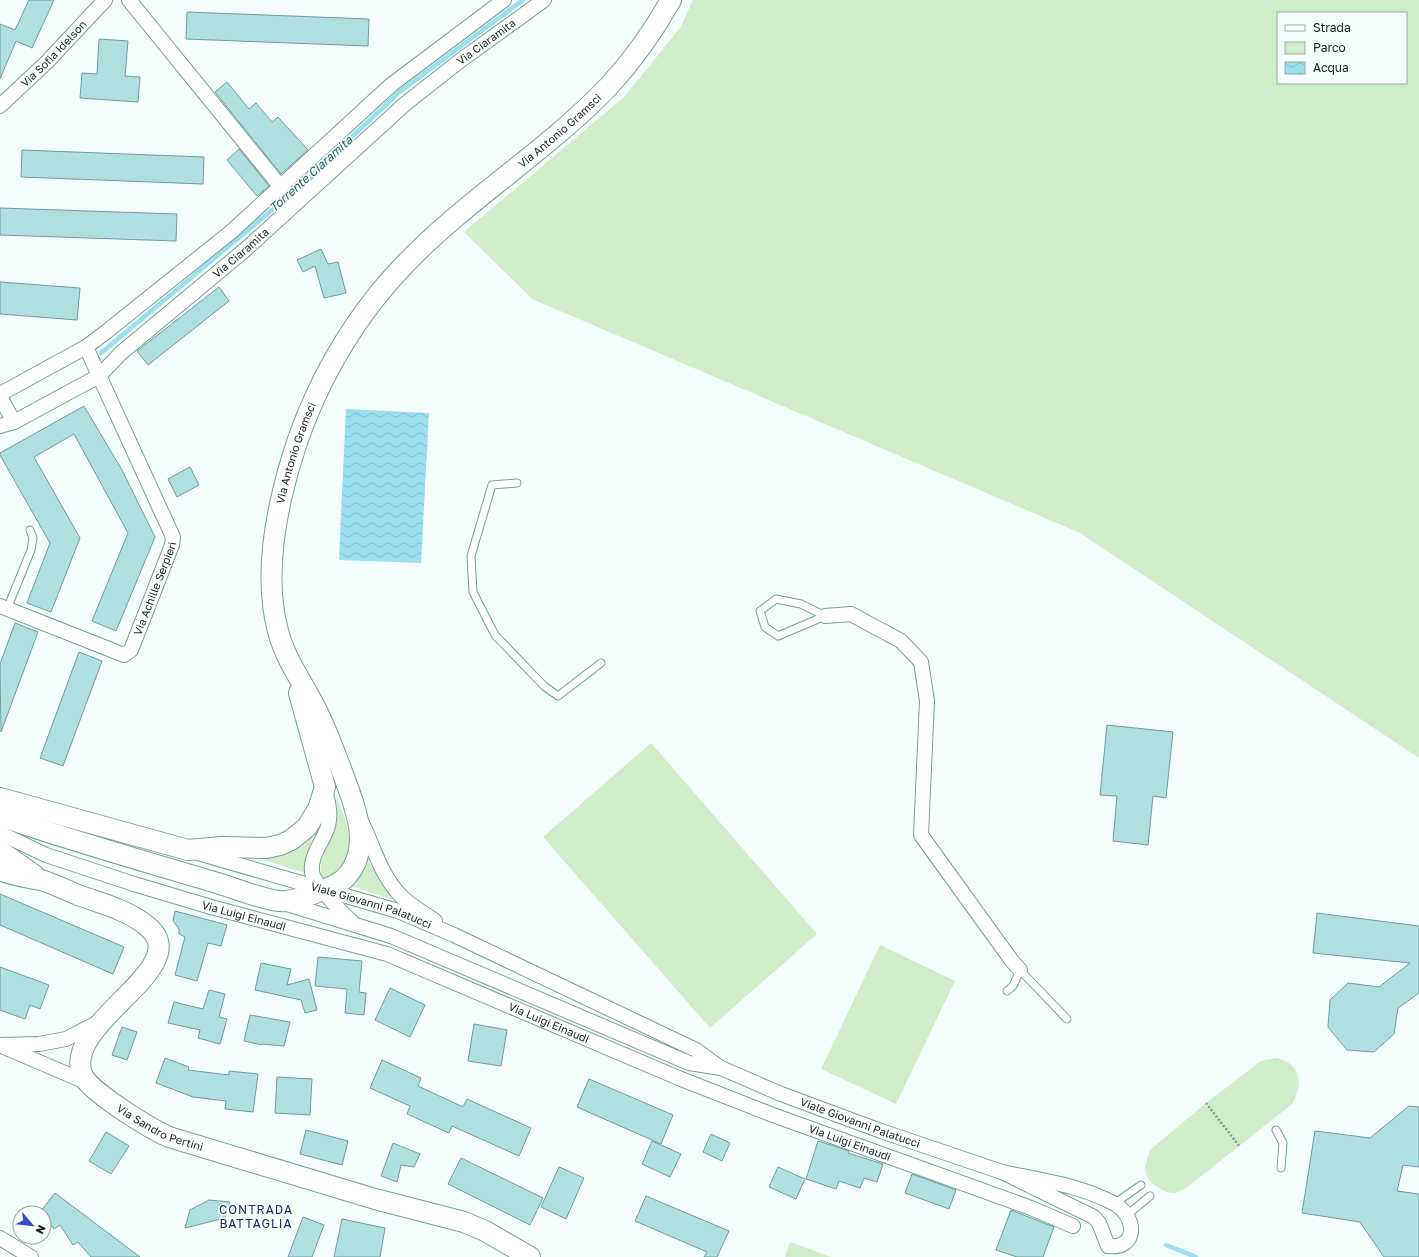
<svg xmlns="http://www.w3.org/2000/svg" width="1419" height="1257" font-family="'Golos Text',sans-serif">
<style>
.green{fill:#d0edca;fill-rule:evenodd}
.water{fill:url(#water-waves)}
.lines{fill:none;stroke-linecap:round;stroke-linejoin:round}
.stream{stroke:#9adeef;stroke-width:4.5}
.building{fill:#afdfdf;stroke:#6e9c9c}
.lane-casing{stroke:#759f95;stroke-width:9}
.street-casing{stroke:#759f95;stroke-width:16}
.secondary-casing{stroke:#759f95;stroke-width:22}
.path{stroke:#8b9895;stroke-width:2.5;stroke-dasharray:2 2;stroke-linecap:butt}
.lane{stroke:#fff;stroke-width:7}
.street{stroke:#fff;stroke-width:14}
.secondary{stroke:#fff;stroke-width:20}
.labels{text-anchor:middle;stroke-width:3.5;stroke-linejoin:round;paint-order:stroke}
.street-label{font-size:11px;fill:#152622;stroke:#f4fdfb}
.water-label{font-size:12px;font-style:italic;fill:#265e6a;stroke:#f4fdfb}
.neighbourhood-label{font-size:12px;letter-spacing:1px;fill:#1d2961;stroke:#f4fdfb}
</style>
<defs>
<pattern id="water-waves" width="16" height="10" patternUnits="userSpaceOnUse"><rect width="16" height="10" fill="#9adeef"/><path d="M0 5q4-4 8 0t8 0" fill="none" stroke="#84becd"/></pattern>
</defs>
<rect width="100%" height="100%" fill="#f4fdfb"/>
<!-- green -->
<path class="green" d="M 693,0 L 1419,0 L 1419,758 L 1080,533 L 532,299 L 464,232 L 624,97 L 680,28 ZM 1278,13 L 1406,13 L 1406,83 L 1278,83 Z
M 651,743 L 817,934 L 710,1028 L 543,837 Z
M 336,795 C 344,815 359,849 341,869 C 337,873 331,877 327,880 L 322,879 C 316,860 330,846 335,829 C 338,818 337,806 336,795 Z
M 315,832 L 305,858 L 304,873 L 259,858 L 291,850 Z
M 366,855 L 381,884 L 393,900 L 349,885 Z
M 880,945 L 955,981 L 896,1104 L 821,1069 Z
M 1275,1058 C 1301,1062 1304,1084 1292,1104 L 1185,1189 L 1175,1193 L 1166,1192 L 1151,1183 L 1146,1174 L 1145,1166 L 1150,1150 L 1206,1103 L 1261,1061 Z
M 790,1242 L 831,1257 L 785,1257 Z"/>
<!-- water -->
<path class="water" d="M 346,409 L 429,413 L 421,563 L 339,560 Z"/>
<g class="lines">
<!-- stream -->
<path class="stream" d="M 101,353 L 297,189 L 398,93 L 523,0
M 1166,1245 L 1196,1257"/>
</g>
<!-- building -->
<path class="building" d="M 29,0 L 54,0 L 32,48 L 16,41 L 0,79 L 0,24 L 15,30 Z
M 187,12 L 369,19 L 368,46 L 186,39 Z
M 99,39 L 128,41 L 125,76 L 140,77 L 138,102 L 80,98 L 82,73 L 97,74 Z
M 227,82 L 249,109 L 256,103 L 272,122 L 278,117 L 308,150 L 281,174 L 215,92 Z
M 239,149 L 269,186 L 257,196 L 227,160 Z
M 22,150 L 204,157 L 203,184 L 21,177 Z
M 0,208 L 177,214 L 176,241 L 0,235 Z
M 321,249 L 328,264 L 338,262 L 346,293 L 324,298 L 315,266 L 303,272 L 297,260 Z
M 0,282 L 80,288 L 77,320 L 0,314 Z
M 219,287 L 229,301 L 148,365 L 137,351 Z
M 84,406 L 122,470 L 155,537 L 116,631 L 92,621 L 128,533 L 74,434 L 34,457 L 80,538 L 51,612 L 27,603 L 50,543 L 0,455 L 0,453 Z
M 190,467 L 199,485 L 177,497 L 168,479 Z
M 15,623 L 38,632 L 1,732 L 0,664 Z
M 79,652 L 102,661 L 63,766 L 40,758 Z
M 1107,725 L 1173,732 L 1166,798 L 1153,796 L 1148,845 L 1113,841 L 1117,796 L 1100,795 Z
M 0,894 L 124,947 L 113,974 L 0,925 Z
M 175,911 L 227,925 L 221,946 L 208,943 L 197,981 L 175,975 L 185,937 L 179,934 L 179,929 L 173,921 Z
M 1317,913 L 1419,926 L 1419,993 L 1398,1008 L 1394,1034 L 1374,1052 L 1347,1050 L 1328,1027 L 1330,1000 L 1348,983 L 1379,987 L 1410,963 L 1313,953 Z
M 318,957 L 362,961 L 359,992 L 366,993 L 364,1015 L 345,1013 L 347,989 L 315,986 Z
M 261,963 L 291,969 L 287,985 L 309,979 L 317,1010 L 305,1013 L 301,1000 L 255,990 Z
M 0,967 L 49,985 L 40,1009 L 30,1005 L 25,1019 L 0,1010 Z
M 390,988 L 425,1005 L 410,1037 L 375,1020 Z
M 209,990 L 225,994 L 219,1017 L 227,1019 L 220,1044 L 198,1038 L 200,1030 L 168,1023 L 174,1002 L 203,1009 Z
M 250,1015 L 290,1022 L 284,1046 L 262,1044 L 262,1045 L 244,1041 Z
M 474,1024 L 507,1030 L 501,1066 L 468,1061 Z
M 122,1027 L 137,1032 L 127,1060 L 112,1055 Z
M 165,1058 L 189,1067 L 188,1070 L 229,1075 L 229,1071 L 258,1074 L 253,1112 L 225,1109 L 226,1101 L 193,1097 L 156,1083 Z
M 382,1060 L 421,1078 L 418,1086 L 463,1107 L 467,1099 L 531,1128 L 519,1156 L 452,1126 L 449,1133 L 407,1114 L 410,1106 L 370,1088 Z
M 277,1077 L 312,1079 L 310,1115 L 275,1113 Z
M 589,1079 L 673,1115 L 661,1144 L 577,1107 Z
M 1409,1106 L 1419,1107 L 1419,1167 L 1403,1165 L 1397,1191 L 1419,1194 L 1419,1257 L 1384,1257 L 1360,1222 L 1302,1213 L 1315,1131 L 1370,1138 Z
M 306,1130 L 348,1141 L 342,1165 L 300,1154 Z
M 106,1132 L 129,1146 L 111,1174 L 89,1161 Z
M 711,1134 L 730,1143 L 722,1161 L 703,1152 Z
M 652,1141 L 681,1154 L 670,1177 L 642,1164 Z
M 818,1141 L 849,1151 L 848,1153 L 883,1164 L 877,1182 L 864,1178 L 860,1188 L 839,1181 L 836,1189 L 806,1179 Z
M 393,1143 L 420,1154 L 414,1167 L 401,1165 L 397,1182 L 381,1176 Z
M 461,1158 L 543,1198 L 530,1225 L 448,1184 Z
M 559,1167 L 584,1178 L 566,1219 L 541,1207 Z
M 778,1167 L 805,1179 L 796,1199 L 769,1187 Z
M 912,1174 L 956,1190 L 949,1209 L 905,1193 Z
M 55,1193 L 140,1257 L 91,1257 L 78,1242 L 73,1245 L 60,1225 L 54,1229 L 41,1211 Z
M 646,1196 L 729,1231 L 717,1257 L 704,1257 L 707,1252 L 635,1221 Z
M 209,1200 L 230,1202 L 225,1218 L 185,1228 L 190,1210 Z
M 1011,1210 L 1054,1227 L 1043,1257 L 1017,1257 L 996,1250 Z
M 303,1217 L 324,1225 L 312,1257 L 288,1257 Z
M 342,1219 L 385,1228 L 380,1257 L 334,1257 Z"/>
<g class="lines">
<!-- lane casing -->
<g class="lane-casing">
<path id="lane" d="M 517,483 L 492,485 L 471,556 L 473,592 L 495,635 L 544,686 L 558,696 L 601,663
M 776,599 L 801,604 L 825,616 L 778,636 L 765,627 L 760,611 Z
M 7,609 L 31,550 L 33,538 L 30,530
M 1007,991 L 1013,986 L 1020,970 L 1067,1019
M 1276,1130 L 1283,1143 L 1281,1168
M 1114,1204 L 1141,1185
M 1127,1215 L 1150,1196"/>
</g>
<!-- street casing -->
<g class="street-casing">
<g id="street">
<path d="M 129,0 L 280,186 L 296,203"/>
<path id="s1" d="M 0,106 L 47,62 L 105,0"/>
<path d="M 0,394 L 86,347 L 106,332 L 231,232 L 391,85 L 504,0"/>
<path d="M 0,397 L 14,422"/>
<path id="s2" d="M 0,426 L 14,422 L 99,376 L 121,353 L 246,249 L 405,104 L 461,60 L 544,0"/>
<path id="s3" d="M 0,606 L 124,655 L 131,650 L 172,545 L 173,537 L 86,347"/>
<path d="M 825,616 L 851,614 L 901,641 L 921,662 L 927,701 L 921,835 L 1012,961 L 1020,970"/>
<path d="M 325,789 C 328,802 332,815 327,829 C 322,843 310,856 312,872 C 314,884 342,913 352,922"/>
<path d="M 362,823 C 374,847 380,874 400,895 C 409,905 423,912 435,921"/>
<path id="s4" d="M 0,833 L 46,855 L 134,884 L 211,907 L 387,954 L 681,1079 L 773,1115 L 1031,1208 L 1073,1226"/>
<path id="s5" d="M 198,853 L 398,911 L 454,935 L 696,1050 L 719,1067"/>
<path id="s6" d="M 284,903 L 391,936 L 689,1063 L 721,1068 L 781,1094 L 881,1131 L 1002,1172 L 1094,1217 L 1099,1223 L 1108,1246 C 1137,1250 1138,1218 1115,1204 C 1081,1185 1039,1180 1002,1172"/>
<path d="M 0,1045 L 39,1044 L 66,1039 L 99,1022"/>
<path d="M 4,1047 L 86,1082"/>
<path d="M 0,1238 L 31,1257"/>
</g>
</g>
<!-- secondary casing -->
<g class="secondary-casing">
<g id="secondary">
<path d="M 0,798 L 188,850 L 222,847 L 266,848 L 280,845 L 291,840 L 307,827 L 318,809 L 325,787 L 299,693"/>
<path id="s7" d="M 0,816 C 71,841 144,861 217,883 C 232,887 271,903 285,901 C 298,900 334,888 344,879 C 376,848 352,800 340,766 C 332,746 325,725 315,707 C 302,681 285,659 278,631 C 266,586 272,536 283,491 C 303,406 345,326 406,263 C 469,198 547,151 609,86 C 633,60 654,30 671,0"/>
<path d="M 0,851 L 34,875"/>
<path id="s8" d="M 0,870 C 13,876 27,877 41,880 C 54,884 66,890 78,895 C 100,903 128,910 147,926 C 198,968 63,1021 82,1074 C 88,1091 151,1129 169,1137 L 375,1199 L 464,1222 L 485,1231 L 530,1257"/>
</g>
</g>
<!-- path -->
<path class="path" d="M 1206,1103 L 1240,1147"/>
<!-- lane -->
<use href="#lane" class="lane"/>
<!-- street -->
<use href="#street" class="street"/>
<!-- secondary -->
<use href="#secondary" class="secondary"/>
</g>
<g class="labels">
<!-- street labels -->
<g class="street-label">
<text dy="4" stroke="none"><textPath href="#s2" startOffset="623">Via Ciaramita</textPath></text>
<text dy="4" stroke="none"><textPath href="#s1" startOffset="75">Via Sofia Idelson</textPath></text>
<text dy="4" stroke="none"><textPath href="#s7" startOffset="1237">Via Antonio Gramsci</textPath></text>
<text dy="4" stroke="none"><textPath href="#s2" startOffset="299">Via Ciaramita</textPath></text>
<text dy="4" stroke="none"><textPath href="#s7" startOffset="812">Via Antonio Gramsci</textPath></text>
<text dy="4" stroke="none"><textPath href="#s3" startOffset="208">Via Achille Serpieri</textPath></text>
<text dy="4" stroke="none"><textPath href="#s5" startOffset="181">Viale Giovanni Palatucci</textPath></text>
<text dy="4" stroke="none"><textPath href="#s4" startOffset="258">Via Luigi Einaudi</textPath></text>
<text dy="4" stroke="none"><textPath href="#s4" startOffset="582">Via Luigi Einaudi</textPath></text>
<text dy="4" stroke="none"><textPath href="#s6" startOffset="618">Viale Giovanni Palatucci</textPath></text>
<text dy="4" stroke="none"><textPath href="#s8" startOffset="434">Via Sandro Pertini</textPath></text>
<text dy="4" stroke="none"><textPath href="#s4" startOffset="906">Via Luigi Einaudi</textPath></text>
</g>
<!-- water labels -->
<g class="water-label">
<text transform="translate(311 174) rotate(-42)" y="4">Torrente Ciaramita</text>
</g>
<!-- neighbourhood labels -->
<g class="neighbourhood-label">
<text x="256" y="1214">CONTRADA<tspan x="256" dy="14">BATTAGLIA</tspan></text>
</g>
</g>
<!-- legend -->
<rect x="1277" y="12" width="130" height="72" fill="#f4fdfb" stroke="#9ba7a4"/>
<rect x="1285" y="25" width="20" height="6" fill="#ffffff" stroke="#9ba7a4"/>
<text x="1313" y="32" font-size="12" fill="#152622">Strada</text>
<rect x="1285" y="42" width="20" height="12" fill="#d0edca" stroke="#9ba7a4"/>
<text x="1313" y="52" font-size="12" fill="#152622">Parco</text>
<rect x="1285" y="62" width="20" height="12" fill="url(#water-waves)" stroke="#9ba7a4"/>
<text x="1313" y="72" font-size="12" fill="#152622">Acqua</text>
<!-- north arrow -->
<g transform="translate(32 1225) rotate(118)"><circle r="19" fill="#f4fdfb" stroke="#9ba7a4"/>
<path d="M0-3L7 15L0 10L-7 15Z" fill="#394cbf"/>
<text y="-6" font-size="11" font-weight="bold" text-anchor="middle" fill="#152622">N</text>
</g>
</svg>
